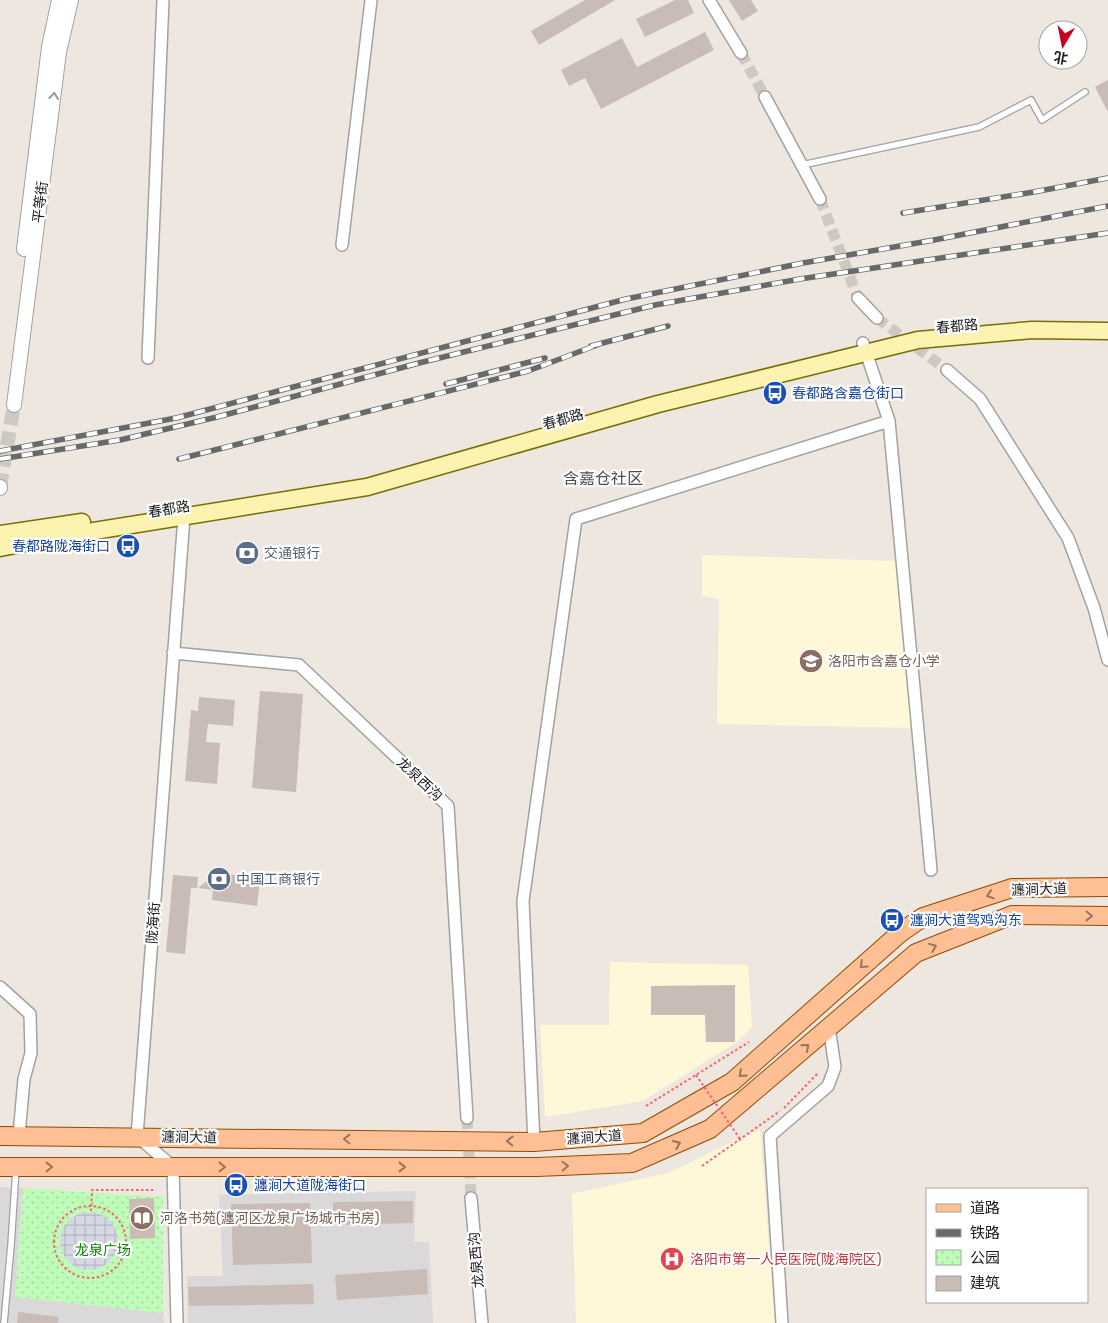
<svg xmlns="http://www.w3.org/2000/svg" width="1108" height="1323" font-family="Rubik,'Noto Sans SC',sans-serif">
<style>
.residential{fill:#dad8d9}
.education{fill:#fff8d8}
.park{fill:url(#park-dots)}
.plaza{fill:url(#plaza-grid)}
.building{fill:#c9bcb6}
.lines{fill:none;stroke-linecap:round;stroke-linejoin:round}
.minor-tunnel{stroke:#cec8c2;stroke-width:11;stroke-dasharray:11 5.5;stroke-linecap:butt}
.tertiary-tunnel{stroke:#cec8c2;stroke-width:14;stroke-dasharray:14 7;stroke-linecap:butt}
.service-casing{stroke:#a2a2a2;stroke-width:8}
.minor-casing{stroke:#a2a2a2;stroke-width:14}
.tertiary-casing{stroke:#a2a2a2;stroke-width:16}
.secondary-casing{stroke:#756e00;stroke-width:19}
.primary-casing{stroke:#934a00;stroke-width:20}
.path{stroke:#ff606a;stroke-width:2;stroke-dasharray:2.5 2.5;stroke-linecap:butt}
.service{stroke:#fff;stroke-width:5.5}
.minor{stroke:#fff;stroke-width:11}
.tertiary{stroke:#fff;stroke-width:14}
.secondary{stroke:#fcf3b0;stroke-width:16}
.primary{stroke:#ffbf94;stroke-width:18}
.rail-casing{stroke:#696969;stroke-width:5.5}
.rail{stroke:#fff;stroke-width:4;stroke-dasharray:11;stroke-linecap:butt}
.path-bridge{stroke:#ff606a;stroke-width:2;stroke-dasharray:2.5 2.5;stroke-linecap:butt}
.oneway{stroke:#989898}
.oneway2{stroke:#98755e}
.labels{text-anchor:middle;stroke-width:4.5;stroke-linejoin:round;paint-order:stroke}
.street-label{font-size:14px;fill:#1b1b1b;stroke:#fff}
.transit-label{font-size:14px;fill:#164399;stroke:#fff;text-anchor:start}
.service-label{font-size:14px;fill:#4e5e75;stroke:#fff;text-anchor:start}
.education-label{font-size:14px;fill:#785e54;stroke:#fff;text-anchor:start}
.park-label{font-size:14px;fill:#107d06;stroke:#fff}
.health-label{font-size:14px;fill:#be3a42;stroke:#fff;text-anchor:start}
.quarter-label{font-size:16px;fill:#4e4e4e;stroke:#fff}
</style>
<defs>
<pattern id="park-dots" width="8" height="8" patternUnits="userSpaceOnUse" patternTransform="scale(1.25)"><rect width="8" height="8" fill="#bffcb9"/><path d="M2 2h.1M6 6h.1" fill="none" stroke="#a4d79e" stroke-width="1.8" stroke-linecap="round"/></pattern>
<pattern id="plaza-grid" width="8" height="8" patternUnits="userSpaceOnUse" patternTransform="scale(1.25)"><rect width="8" height="8" fill="#d5d7e3"/><path d="M0 4h8M4 0v8" fill="none" stroke="#b6b8c2"/></pattern>
</defs>
<rect width="100%" height="100%" fill="#eee7e0"/>
<!-- residential -->
<path class="residential" d="M 0,1187 L 23,1188 L 15,1297 L 163,1313 L 164,1323 L 0,1323 Z
M 416,1191 L 414,1242 L 429,1242 L 433,1323 L 188,1323 L 187,1276 L 223,1276 L 219,1195 Z"/>
<!-- education -->
<path class="education" d="M 702,555 L 895,561 L 911,728 L 717,724 L 719,599 L 702,596 Z
M 610,962 L 748,965 L 752,1027 L 737,1042 L 643,1101 L 545,1117 L 540,1025 L 609,1025 Z
M 760,1129 L 775,1323 L 576,1323 L 572,1194 L 668,1173 Z"/>
<!-- park -->
<path class="park" d="M 23,1188 L 163,1197 L 163,1313 L 15,1297 Z"/>
<!-- plaza -->
<path class="plaza" d="M60 1241a29 29 0 1 1 58 0a29 29 0 1 1-58 0Z"/>
<!-- building -->
<path class="building" d="M 585,0 L 615,0 L 539,45 L 531,31 Z
M 675,0 L 688,0 L 694,13 L 645,37 L 636,19 Z
M 729,0 L 751,0 L 758,11 L 742,21 Z
M 705,32 L 714,50 L 601,109 L 585,78 L 569,86 L 561,70 L 622,38 L 637,67 Z
M 1108,80 L 1108,112 L 1095,87 Z
M 260,691 L 303,694 L 296,792 L 252,788 Z
M 199,697 L 235,700 L 233,726 L 208,724 L 206,742 L 220,743 L 217,784 L 185,781 L 191,710 L 198,711 Z
M 217,873 L 260,878 L 257,906 L 212,900 L 213,890 L 198,888 Z
M 173,875 L 198,877 L 197,888 L 191,888 L 185,954 L 166,952 Z
M 735,985 L 735,1042 L 706,1042 L 705,1015 L 651,1015 L 651,986 Z
M 154,1198 L 155,1238 L 130,1239 L 129,1199 Z
M 413,1201 L 413,1223 L 333,1225 L 333,1202 Z
M 310,1203 L 312,1263 L 233,1265 L 231,1204 Z
M 427,1269 L 428,1294 L 337,1300 L 335,1275 Z
M 313,1284 L 314,1304 L 189,1306 L 188,1287 Z
M 18,1312 L 59,1317 L 58,1323 L 17,1323 Z"/>
<g class="lines">
<!-- minor-tunnel -->
<path class="minor-tunnel" d="M 741,53 L 765,97
M 820,199 L 858,298
M 877,318 L 947,370
M 467,1118 L 471,1198"/>
<!-- tertiary-tunnel -->
<path class="tertiary-tunnel" d="M 0,487 L 14,405"/>
<!-- service casing -->
<g class="service-casing">
<path id="service" d="M 802,165 L 979,127 L 1031,100 L 1042,120 L 1085,92
M 4,1323 L 11,1245 L 16,1169"/>
</g>
<!-- minor casing -->
<g class="minor-casing">
<path id="minor" d="M 709,0 L 741,53
M 765,97 L 820,199
M 342,245 L 371,0
M 858,298 L 877,318
M 863,343 L 889,421 L 931,870
M 148,358 L 163,0
M 947,370 L 980,399 L 1068,538 L 1094,608 L 1108,660
M 173,653 L 299,665 L 448,806 L 467,1118
M 0,987 L 30,1014 L 31,1053 L 24,1079 L 19,1135
M 534,1142 L 523,901 L 576,519 L 889,421
M 471,1198 L 482,1323
M 177,1323 L 173,1167 L 137,1136 L 184,517 L 182,507
M 782,1323 L 770,1136 L 828,1086 L 835,1067 L 829,1027"/>
</g>
<!-- tertiary casing -->
<g class="tertiary-casing">
<path id="tertiary" d="M 24,249 L 49,47 L 59,0
M 14,405 L 59,52 L 71,0
M 0,488 L 0,487"/>
</g>
<!-- secondary casing -->
<g class="secondary-casing">
<path id="secondary" d="M 0,534 L 82,522
M 0,548 L 69,535 L 367,487 L 658,404 L 918,340 L 1032,330 L 1108,331"/>
</g>
<!-- primary casing -->
<g class="primary-casing">
<path id="primary" d="M 0,1136 L 534,1142 L 643,1133 L 732,1082 L 900,933 L 923,917 L 1012,888 L 1108,887
M 0,1167 L 537,1167 L 632,1163 L 710,1129 L 916,953 L 1012,915 L 1108,916"/>
</g>
<!-- path -->
<path class="path" d="M 646,1106 L 749,1042
M 784,1108 L 819,1072
M 702,1166 L 780,1111
M54 1242a36 36 0 1 1 72 0a36 36 0 1 1-72 0Z
M 91,1211 L 92,1190 L 153,1190"/>
<!-- service -->
<use href="#service" class="service"/>
<!-- minor -->
<use href="#minor" class="minor"/>
<!-- tertiary -->
<use href="#tertiary" class="tertiary"/>
<!-- secondary -->
<use href="#secondary" class="secondary"/>
<!-- primary -->
<use href="#primary" class="primary"/>
<!-- rail casing -->
<g class="rail-casing">
<path id="rail" d="M 903,213 L 1034,192 L 1108,178
M 591,346 L 668,326
M 446,384 L 545,358
M 0,451 L 176,418 L 626,299 L 803,263 L 934,240 L 1108,206
M 0,459 L 120,440 L 217,417 L 419,363 L 655,305 L 800,279 L 1108,233
M 179,459 L 528,371 L 597,345"/>
</g>
<!-- rail -->
<use href="#rail" class="rail"/>
<!-- path-bridge -->
<path class="path-bridge" d="M 696,1075 L 740,1139"/>
</g>
<!-- one-way arrows -->
<defs><path id="oneway-chevron" d="M-2-3.5L2.5 0L-2 3.5" fill="none" stroke-width="1.6" stroke-linecap="round" stroke-linejoin="round" transform="scale(1.25)"/></defs>
<use class="oneway" href="#oneway-chevron" transform="translate(54 96) rotate(-83)"/>
<g class="oneway2">
<use href="#oneway-chevron" transform="translate(990 895) rotate(162)"/>
<use href="#oneway-chevron" transform="translate(1089 916) rotate(1)"/>
<use href="#oneway-chevron" transform="translate(933 947) rotate(-22)"/>
<use href="#oneway-chevron" transform="translate(863 965) rotate(138)"/>
<use href="#oneway-chevron" transform="translate(806 1047) rotate(-40)"/>
<use href="#oneway-chevron" transform="translate(742 1074) rotate(138)"/>
<use href="#oneway-chevron" transform="translate(347 1139) rotate(-179)"/>
<use href="#oneway-chevron" transform="translate(510 1141) rotate(-179)"/>
<use href="#oneway-chevron" transform="translate(677 1144) rotate(-23)"/>
<use href="#oneway-chevron" transform="translate(565 1166) rotate(-3)"/>
<use href="#oneway-chevron" transform="translate(49 1167)"/>
<use href="#oneway-chevron" transform="translate(222 1167)"/>
<use href="#oneway-chevron" transform="translate(402 1167)"/>
</g>
<!-- icons -->
<defs>
<g id="bus-disc" transform="scale(1.25)"><circle r="9.5" fill="#1a4fb4" stroke="#fff"/><path d="M-5-6H5V4H4V6H2V4H-2V6H-4V4H-5ZM-3.5-4V0h7V-4ZM-3.5 1.2v1.5H-2V1.2ZM2 1.2v1.5H3.5V1.2Z" fill="#fff"/></g>
<g id="bank-disc" transform="scale(1.25)"><circle r="9.5" fill="#5c6f8a" stroke="#fff"/><path d="M-6-4H6V4H-6ZM0-2.3a2.3 2.3 0 1 0 0 4.6a2.3 2.3 0 1 0 0-4.6Z" fill="#fff"/></g>
<g id="school-disc" transform="scale(1.25)"><circle r="9.5" fill="#8d6e63" stroke="#fff"/><path d="M0-5L7-2L0 1L-7-2ZM-4 1L0 2.5L4 1V4Q0 6-4 4Z" fill="#fff"/></g>
<g id="library-disc" transform="scale(1.25)"><circle r="9.5" fill="#8d6e63" stroke="#fff"/><path d="M-6-4Q-3-5.5-.7-3.5V5Q-3 3-6 4ZM6-4Q3-5.5 .7-3.5V5Q3 3 6 4Z" fill="#fff"/></g>
<g id="hospital-disc" transform="scale(1.25)"><circle r="9.5" fill="#e0444e" stroke="#fff"/><path d="M-5-5h3v3.5h4V-5h3V5h-3V1.5h-4V5h-3Z" fill="#fff"/></g>
</defs>
<g fill-rule="evenodd">
<use href="#bus-disc" x="775" y="393"/>
<use href="#bus-disc" x="128" y="546"/>
<use href="#bank-disc" x="247" y="553"/>
<use href="#school-disc" x="811" y="661"/>
<use href="#bank-disc" x="219" y="879"/>
<use href="#bus-disc" x="892" y="920"/>
<use href="#bus-disc" x="236" y="1185"/>
<use href="#library-disc" x="142" y="1218"/>
<use href="#hospital-disc" x="672" y="1259"/>
</g>
<g class="labels">
<!-- street labels -->
<g class="street-label">
<text transform="translate(40 202) rotate(-83)" y="5">平等街</text>
<text transform="translate(957 326) rotate(-5)" y="5">春都路</text>
<text transform="translate(563 419) rotate(-16)" y="5">春都路</text>
<text transform="translate(169 509) rotate(-9)" y="5">春都路</text>
<text transform="translate(420 779) rotate(43)" y="5">龙泉西沟</text>
<text transform="translate(1039 889) rotate(-2)" y="5">瀍涧大道</text>
<text transform="translate(153 923) rotate(-86)" y="5">陇海街</text>
<text transform="translate(189 1137) rotate(1)" y="5">瀍涧大道</text>
<text transform="translate(594 1137) rotate(-4)" y="5">瀍涧大道</text>
<text transform="translate(476 1260) rotate(-95)" y="5">龙泉西沟</text>
</g>
<!-- transit labels -->
<g class="transit-label">
<text x="792" y="398">春都路含嘉仓街口</text>
<text x="110" y="551" text-anchor="end">春都路陇海街口</text>
<text x="910" y="925">瀍涧大道驾鸡沟东</text>
<text x="254" y="1190">瀍涧大道陇海街口</text>
</g>
<!-- service labels -->
<g class="service-label">
<text x="264" y="558">交通银行</text>
<text x="236" y="884">中国工商银行</text>
</g>
<!-- education labels -->
<g class="education-label">
<text x="828" y="666">洛阳市含嘉仓小学</text>
<text x="160" y="1223">河洛书苑(瀍河区龙泉广场城市书房)</text>
</g>
<!-- park labels -->
<g class="park-label">
<text x="103" y="1255">龙泉广场</text>
</g>
<!-- health labels -->
<g class="health-label">
<text x="690" y="1264">洛阳市第一人民医院(陇海院区)</text>
</g>
<!-- quarter labels -->
<g class="quarter-label">
<text x="603" y="484">含嘉仓社区</text>
</g>
</g>
<!-- legend -->
<rect x="926" y="1188" width="162" height="115" fill="#ffffff" stroke="#a4a4a4"/>
<rect x="936" y="1204" width="25" height="8" fill="#ffbf94" stroke="#a4a4a4"/>
<text x="970" y="1213" font-size="15" fill="#1b1b1b">道路</text>
<rect x="936" y="1229" width="25" height="8" fill="#696969" stroke="#a4a4a4"/>
<text x="970" y="1238" font-size="15" fill="#1b1b1b">铁路</text>
<rect x="936" y="1250" width="25" height="15" fill="url(#park-dots)" stroke="#a4a4a4"/>
<text x="970" y="1263" font-size="15" fill="#1b1b1b">公园</text>
<rect x="936" y="1276" width="25" height="15" fill="#c9bcb6" stroke="#a4a4a4"/>
<text x="970" y="1288" font-size="15" fill="#1b1b1b">建筑</text>
<!-- north arrow -->
<g transform="translate(1063 45) rotate(190)"><circle r="24" fill="#ffffff" stroke="#a4a4a4"/>
<path d="M0-4L9 19L0 12L-9 19Z" fill="#c70021"/>
<text y="-8" font-size="14" font-weight="bold" text-anchor="middle" fill="#1b1b1b">北</text>
</g>
</svg>
